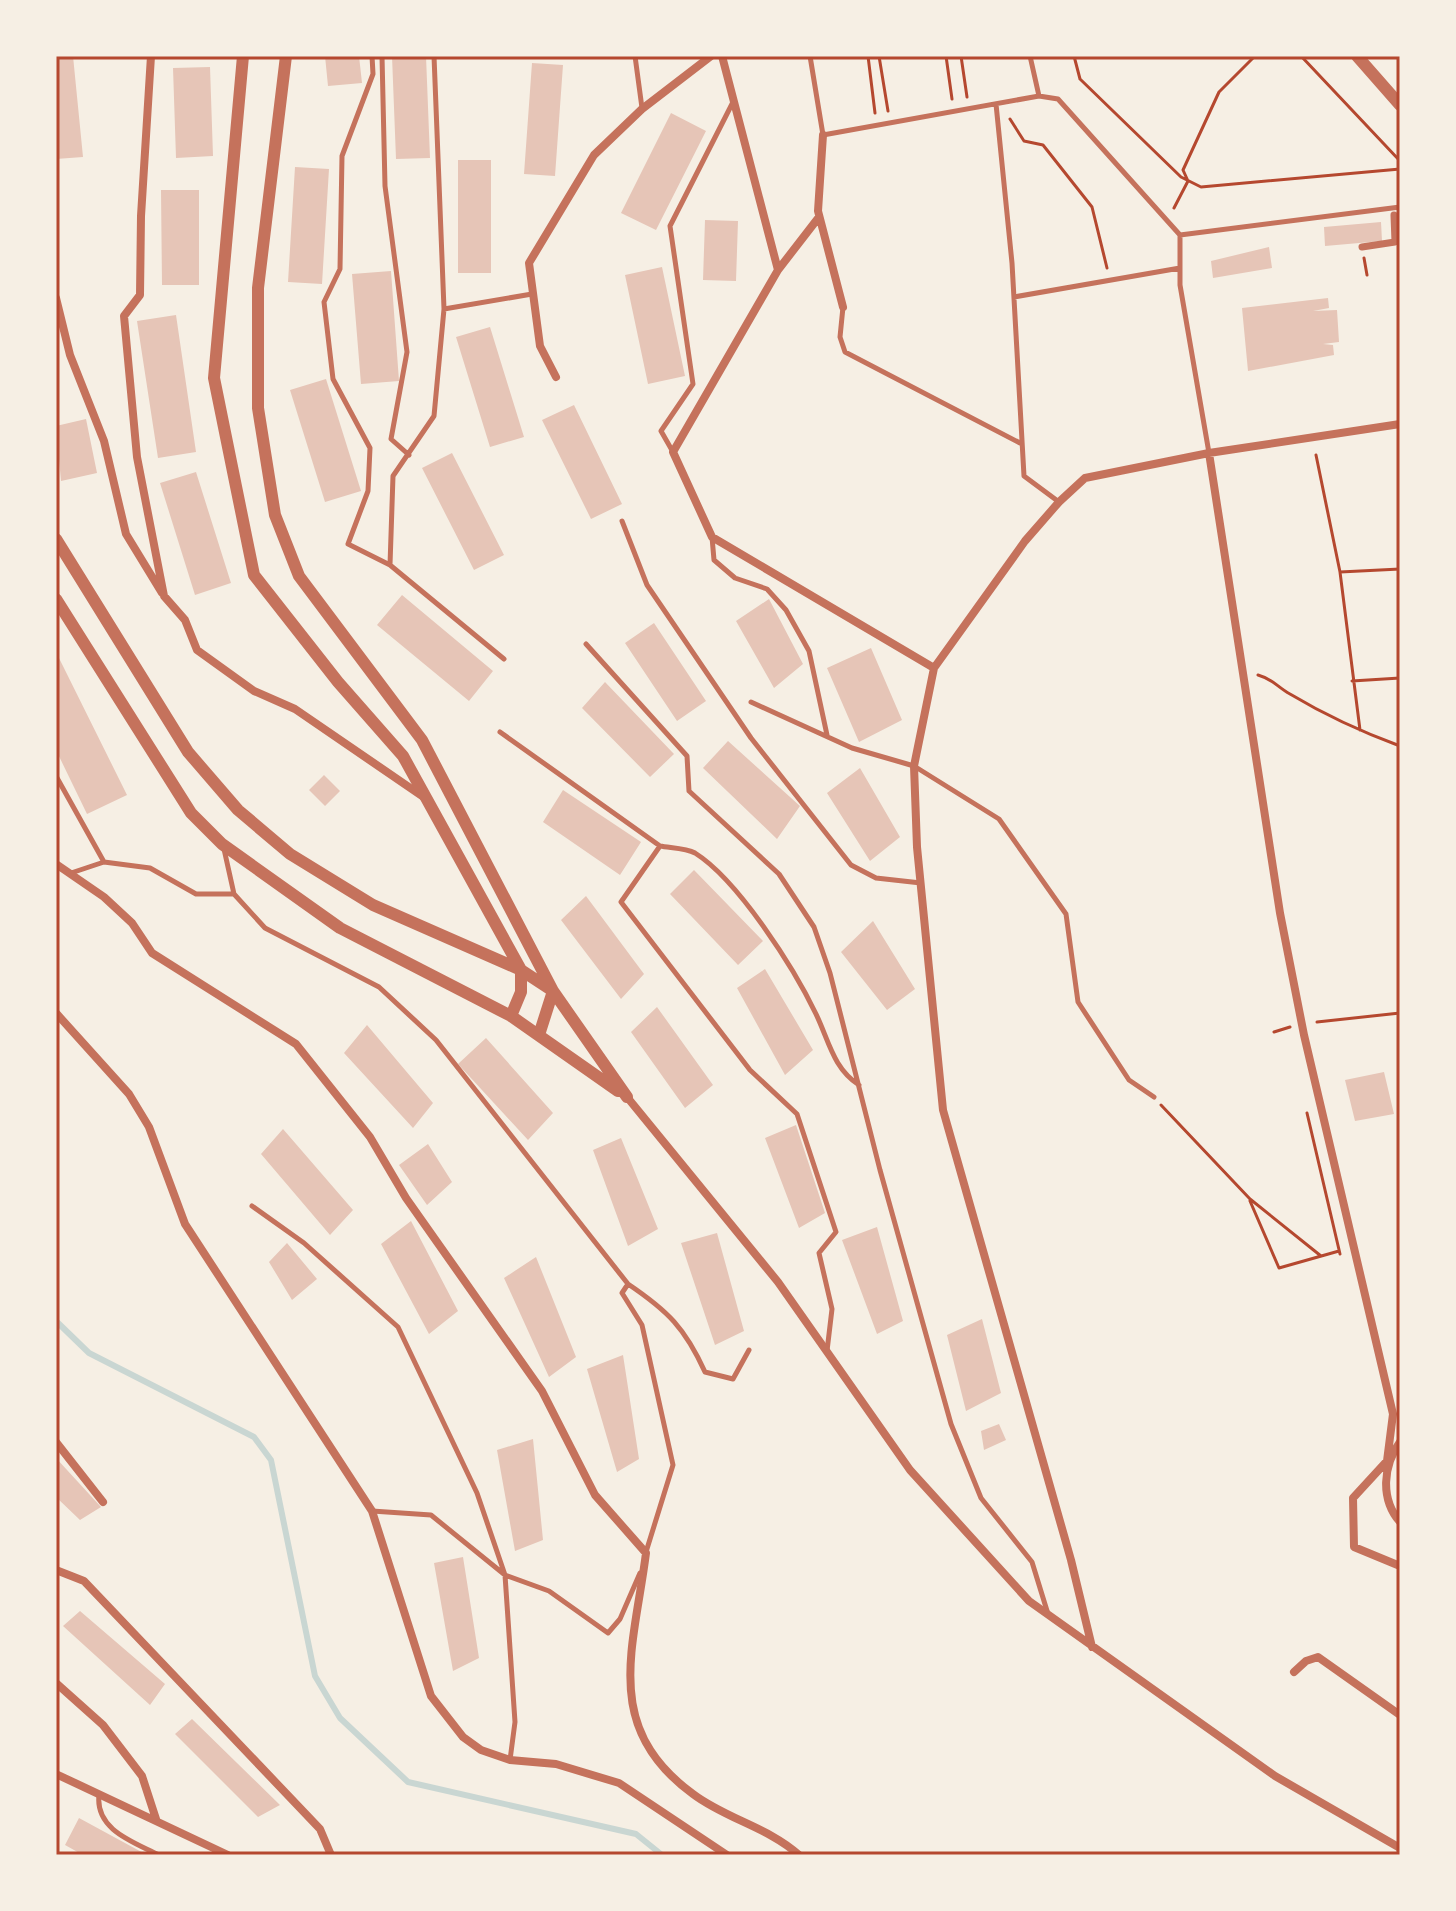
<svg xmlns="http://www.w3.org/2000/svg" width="1456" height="1911" font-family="'Archivo Narrow',sans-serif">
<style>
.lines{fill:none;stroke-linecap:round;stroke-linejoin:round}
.stream{stroke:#c9d6d2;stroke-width:6}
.building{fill:#e6c5b7}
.path{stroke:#b5482f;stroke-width:3}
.service{stroke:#c5725c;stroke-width:5}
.pedestrian{stroke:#c5725c;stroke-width:7}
.minor{stroke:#c5725c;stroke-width:8}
.tertiary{stroke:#c5725c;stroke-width:12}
.neatline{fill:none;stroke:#b5482f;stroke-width:3}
</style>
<rect width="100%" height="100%" fill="#f6efe4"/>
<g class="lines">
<!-- stream -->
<path class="stream" d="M 56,1321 L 89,1353 L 254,1437 L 271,1460 L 315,1676 L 340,1718 L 408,1782 L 636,1834 L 662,1855"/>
</g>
<!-- building -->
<path class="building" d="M 73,56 L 83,157 L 56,159 L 56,58 Z
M 325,56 L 359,56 L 362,83 L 328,86 Z
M 392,56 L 426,56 L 430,158 L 396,159 Z
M 532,63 L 563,65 L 555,176 L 524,174 Z
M 210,67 L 213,156 L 176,158 L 173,68 Z
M 671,113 L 706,131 L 656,230 L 621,213 Z
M 458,160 L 491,160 L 491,273 L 458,273 Z
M 295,167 L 329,169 L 322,284 L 288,282 Z
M 161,190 L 199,190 L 199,285 L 162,285 Z
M 705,220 L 738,221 L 736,281 L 703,280 Z
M 1381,222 L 1382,241 L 1325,246 L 1324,227 Z
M 1269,247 L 1272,268 L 1213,278 L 1211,261 Z
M 662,267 L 685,376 L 648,384 L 625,275 Z
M 391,271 L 399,381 L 361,384 L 352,274 Z
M 1328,298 L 1329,308 L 1313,311 L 1337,310 L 1339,342 L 1323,344 L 1333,345 L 1334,355 L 1248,371 L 1242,308 Z
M 176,315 L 196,452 L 158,458 L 137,321 Z
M 490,327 L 524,437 L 490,447 L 456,337 Z
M 326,379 L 361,491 L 325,502 L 290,390 Z
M 574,405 L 622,504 L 591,519 L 542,420 Z
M 86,419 L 97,473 L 61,481 L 56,426 Z
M 452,453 L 504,555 L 474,570 L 422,468 Z
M 196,472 L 231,583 L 195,595 L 160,483 Z
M 402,595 L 493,671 L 469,701 L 377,625 Z
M 769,599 L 803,664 L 774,688 L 736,621 Z
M 654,623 L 706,701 L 677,721 L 625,643 Z
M 871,648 L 902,720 L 859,742 L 827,668 Z
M 56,652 L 127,795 L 87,814 L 56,750 Z
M 605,682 L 674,754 L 650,777 L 582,708 Z
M 728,741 L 800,806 L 777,839 L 703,768 Z
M 860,768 L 900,837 L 870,861 L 827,793 Z
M 324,775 L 340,791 L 325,806 L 309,790 Z
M 563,790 L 641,842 L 620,875 L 543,822 Z
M 694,870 L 763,941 L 738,965 L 670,894 Z
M 586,896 L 644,974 L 621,999 L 561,920 Z
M 873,921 L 915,989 L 887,1010 L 841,952 Z
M 765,969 L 813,1050 L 785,1075 L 737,988 Z
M 657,1007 L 713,1085 L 685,1108 L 631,1032 Z
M 367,1025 L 433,1103 L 413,1128 L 344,1053 Z
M 486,1038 L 553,1113 L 528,1140 L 458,1064 Z
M 1384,1072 L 1394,1114 L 1355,1121 L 1345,1080 Z
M 796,1125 L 825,1213 L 799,1228 L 765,1138 Z
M 283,1129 L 353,1210 L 330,1235 L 261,1154 Z
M 621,1138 L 658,1229 L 628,1246 L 593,1150 Z
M 428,1144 L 452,1182 L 427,1205 L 399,1165 Z
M 411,1221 L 458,1311 L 429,1334 L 381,1244 Z
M 877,1227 L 903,1321 L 877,1334 L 842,1240 Z
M 717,1233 L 744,1331 L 715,1345 L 681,1243 Z
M 287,1243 L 317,1279 L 292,1300 L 269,1262 Z
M 536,1257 L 576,1357 L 549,1377 L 504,1278 Z
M 982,1319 L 1001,1393 L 966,1411 L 947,1335 Z
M 623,1355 L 639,1459 L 617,1472 L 587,1369 Z
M 999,1424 L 1006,1440 L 984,1450 L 981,1431 Z
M 533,1439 L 543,1540 L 515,1551 L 497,1450 Z
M 56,1458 L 101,1507 L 80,1520 L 56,1497 Z
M 463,1557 L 479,1658 L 453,1671 L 434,1563 Z
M 80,1611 L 165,1684 L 150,1705 L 63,1626 Z
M 192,1719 L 280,1805 L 258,1817 L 175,1734 Z
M 79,1818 L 147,1855 L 83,1855 L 65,1845 Z"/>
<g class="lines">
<!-- path -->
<path class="path" d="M 868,56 L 875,113
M 879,56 L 888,111
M 946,56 L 952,99
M 961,56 L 967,97
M 1074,56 L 1080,79 L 1181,177 L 1201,187 L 1400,169
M 1301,56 L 1400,161
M 1010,119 L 1024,141 L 1043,145 L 1092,207 L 1107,268
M 1174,208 L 1188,181 L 1183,170 L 1219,92 L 1255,56
M 1364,258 L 1367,275
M 1316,455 L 1340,572 L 1360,730
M 1340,572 L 1400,569
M 1258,675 C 1273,679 1277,687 1290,694 C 1325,715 1362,732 1400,746
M 1352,681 L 1400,678
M 1317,1022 L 1400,1013
M 1274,1032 L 1290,1027
M 1161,1105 L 1250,1199 L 1321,1256
M 1307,1113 L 1340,1254
M 1250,1201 L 1279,1268 L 1339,1251"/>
<!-- service -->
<path class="service" d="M 372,56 L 373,74 L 342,156 L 340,269 L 324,302 L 333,379 L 370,448 L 368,491 L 348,544 L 390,565
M 382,56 L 385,186 L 407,352 L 391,439 L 409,455
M 434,56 L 444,309 L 532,294
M 635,56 L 642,108
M 810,56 L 823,135 L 1039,96 L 1058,99 L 1180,235 L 1400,207
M 1030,56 L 1039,96
M 996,104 L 1012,263 L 1024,476 L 1059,502
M 1180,235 L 1180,285 L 1209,453
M 1014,297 L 1180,268
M 843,307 L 840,337 L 845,352 L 1020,443
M 444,309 L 434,416 L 393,476 L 390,565 L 504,659
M 673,452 L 661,431 L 693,384 L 670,226 L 733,102
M 622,521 L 647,585 L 751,738 L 851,865 L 876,878 L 921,883
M 712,537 L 714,560 L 735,578 L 767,589 L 786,610 L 809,651 L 827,735
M 586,644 L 687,756 L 689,791 L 779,874 L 814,927 L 830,973 L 880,1170 L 951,1424 L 981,1498 L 1032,1562 L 1048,1614
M 751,702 L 852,748 L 914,766 L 999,819 L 1066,914 L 1078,1002 L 1129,1080 L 1154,1097
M 500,732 L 660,846 L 621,902 L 750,1070 L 797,1114 L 836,1232 L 819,1253 L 832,1309 L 827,1351
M 56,776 L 104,862
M 660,846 C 671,848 686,848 695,853 C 738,880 794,968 816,1014 C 829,1041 833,1068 859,1085
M 224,849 L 234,894 L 265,928 L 379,987 L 436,1040 L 628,1284 C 668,1311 685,1328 705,1372 L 733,1379 L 749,1350
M 71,873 L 104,862 L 150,868 L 196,894 L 234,894
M 252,1206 L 304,1243 L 398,1327 L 477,1493 L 505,1575 L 515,1722 L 510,1760
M 628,1284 L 622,1293 L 642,1325 L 673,1465 L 646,1552
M 372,1511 L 431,1515 L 505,1575 L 549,1591 L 608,1633 L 620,1619 L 640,1573
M 99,1795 C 95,1830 134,1842 159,1855"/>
<!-- pedestrian -->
<path class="pedestrian" d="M 1362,247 L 1395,242 L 1394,215"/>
<!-- minor -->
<path class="minor" d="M 151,56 L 141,216 L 140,295 L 124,316 L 137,457 L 164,596 L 185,620 L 197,650 L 254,691 L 295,709 L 422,796
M 722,56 L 778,270 L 673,452 L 712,537 L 934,668
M 823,135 L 818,211 L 843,307
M 778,270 L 819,217
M 56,298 L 70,355 L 104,441 L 126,534 L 162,593
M 556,377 L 540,346 L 529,263 L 594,155 L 642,109 L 711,56
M 1209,453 L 1280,913 L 1304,1035 L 1393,1414 L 1387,1461 L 1353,1498 L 1354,1547 L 1400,1566
M 56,864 L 104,897 L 132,923 L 152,953 L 296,1044 L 370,1137 L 406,1198 L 542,1391 L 595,1495 L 646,1553 C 634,1648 601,1727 693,1794 C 726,1819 768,1827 799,1855
M 56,1013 L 129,1094 L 149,1127 L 185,1224 L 372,1511 L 431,1696 L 463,1737 L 481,1750 L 510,1760 L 556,1764 L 619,1783 L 727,1855
M 627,1097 L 778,1282 L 910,1470 L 1029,1601 L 1275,1776 L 1400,1848
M 56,1442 L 103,1502
M 1400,1442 C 1383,1465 1380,1499 1400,1522
M 56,1570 L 84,1581 L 320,1829 L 331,1855
M 1092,1647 L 1071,1560 L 943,1110 L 917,847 L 914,766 L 934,668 L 1025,541 L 1059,502 L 1085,478 L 1209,453 L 1400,424
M 1294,1672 L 1306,1661 L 1318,1657 L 1400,1715
M 56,1683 L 103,1725 L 142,1776 L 156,1819
M 56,1774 L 228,1855"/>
<!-- tertiary -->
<path class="tertiary" d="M 243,56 L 214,378 L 254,575 L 338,682 L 403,756 L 521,970 L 521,992 L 511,1016
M 286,56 L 258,288 L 258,408 L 275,515 L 299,576 L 422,740 L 553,991 L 627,1097
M 1357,56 L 1400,105
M 56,539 L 188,752 L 238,810 L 290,854 L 373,905 L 521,970 L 553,991 L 539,1035
M 56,599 L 191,813 L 222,844 L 340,928 L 511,1016 L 618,1091"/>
</g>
<!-- border -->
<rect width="1456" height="1911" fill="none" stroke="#f6efe4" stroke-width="116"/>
<rect x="58" y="58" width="1340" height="1795" class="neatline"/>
</svg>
